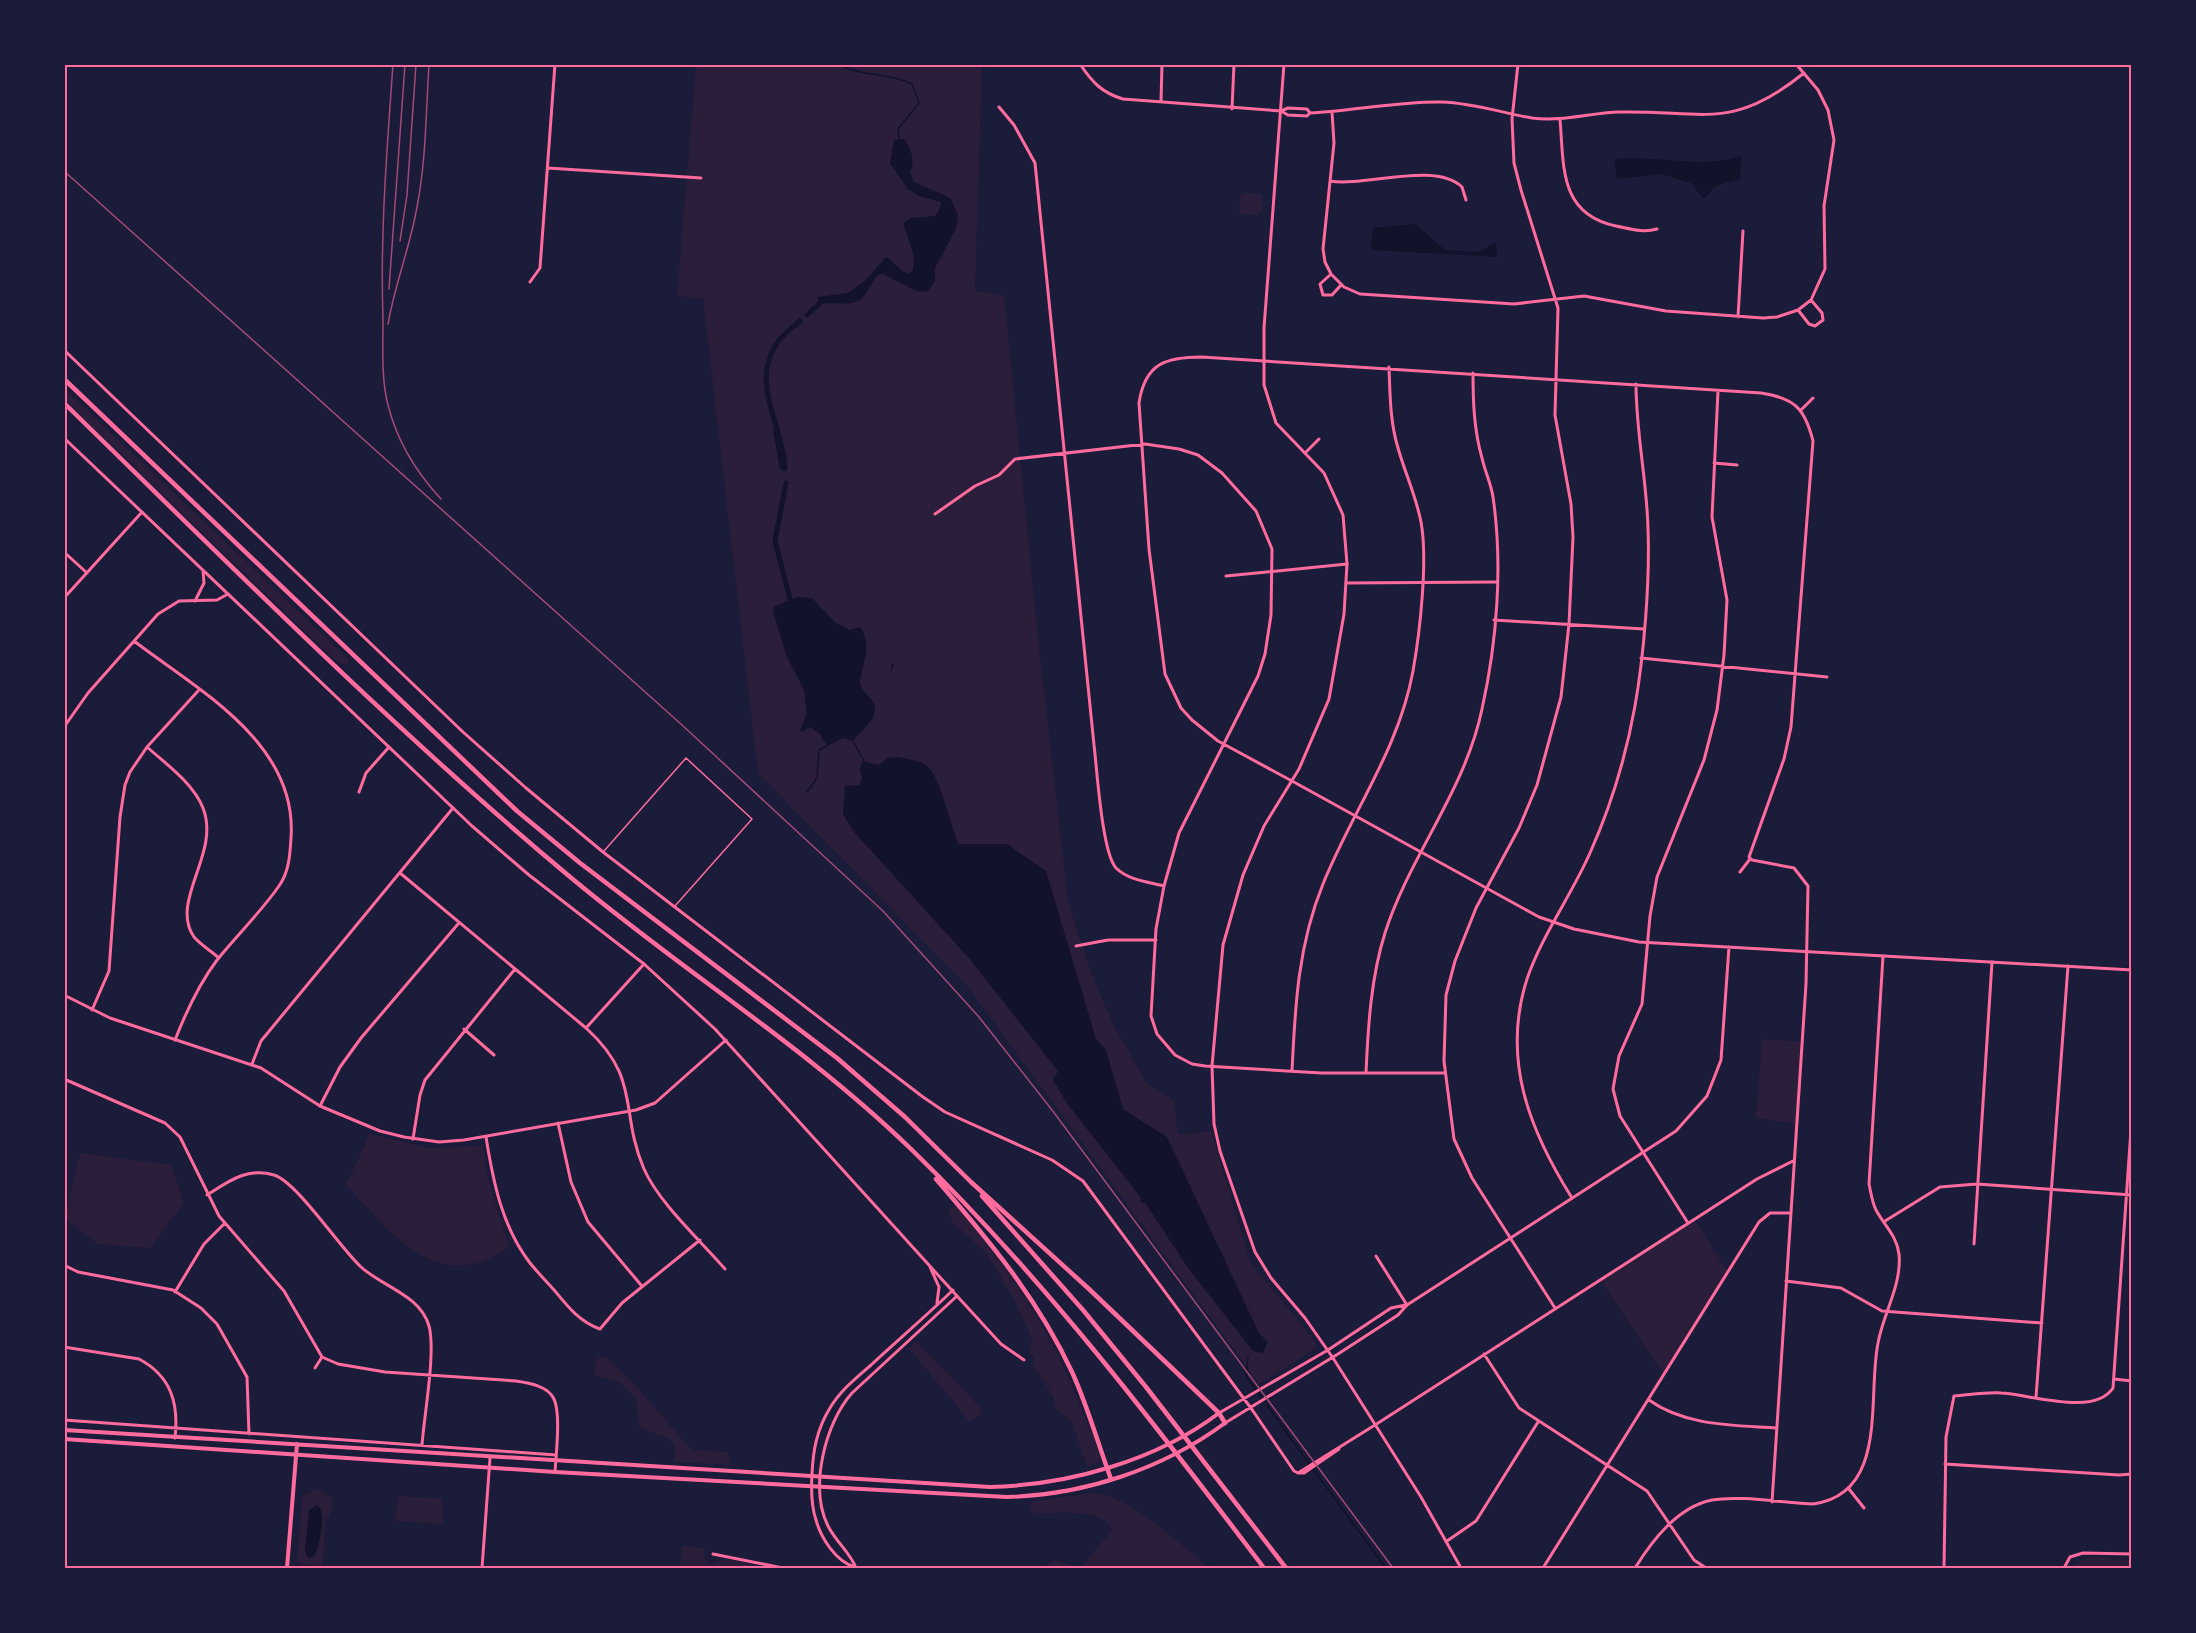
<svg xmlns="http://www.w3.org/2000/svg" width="2196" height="1633" font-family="Raleway,sans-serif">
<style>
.green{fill:#2a1e3b}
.water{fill:#12122b}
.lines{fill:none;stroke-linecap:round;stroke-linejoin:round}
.stream{stroke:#12122b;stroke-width:1.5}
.canal{stroke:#12122b;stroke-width:5}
.service{stroke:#ff6b9d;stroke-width:1.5}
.minor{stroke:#ff6b9d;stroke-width:3}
.tertiary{stroke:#ff6b9d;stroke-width:3}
.secondary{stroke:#ff6b9d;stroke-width:4}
.motorway{stroke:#ff6b9d;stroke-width:4.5}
.rail{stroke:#a44b75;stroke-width:1.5}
.neatline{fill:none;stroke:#ff6b9d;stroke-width:2}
</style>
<rect width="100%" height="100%" fill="#1b1b3a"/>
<!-- green -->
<path class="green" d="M 696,65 L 982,65 L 975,291 L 1004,295 L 1038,638 L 1068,902 L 1093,978 L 1114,1026 L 1147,1084 L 1174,1101 L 1178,1135 L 1211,1131 L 1251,1264 L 1300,1322 L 1318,1347 L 1259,1384 L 969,988 L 758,773 L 703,299 L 677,296 Z
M 1244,193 L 1260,194 L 1263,197 L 1262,212 L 1257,215 L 1239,214 L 1240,197 Z
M 64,388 L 323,635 L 348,659 L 348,666 L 338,662 L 321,647 L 65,400 Z
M 1762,1039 L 1802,1042 L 1796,1124 L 1756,1118 Z
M 370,1134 L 430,1148 L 483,1146 L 488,1179 L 509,1247 C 439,1298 391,1233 346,1185 Z
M 80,1153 L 171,1165 L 184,1203 L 150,1248 L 98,1244 L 65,1219 Z
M 955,1205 C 1010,1269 1054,1335 1084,1415 C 1090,1429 1099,1447 1100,1462 L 1088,1466 L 1085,1461 L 1072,1422 L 1056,1409 L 1053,1396 L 1034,1367 L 1034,1358 L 1029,1351 L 1032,1339 L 1014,1299 L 986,1253 L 953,1223 L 948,1210 Z
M 1694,1219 L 1728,1272 L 1664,1375 L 1600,1279 Z
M 916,1341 L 980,1407 L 980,1415 L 969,1422 L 955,1403 L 909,1349 Z
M 605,1356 L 635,1385 L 688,1446 L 695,1450 L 727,1452 L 732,1465 L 675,1462 L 675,1448 L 670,1439 L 639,1427 L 636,1398 L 619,1382 L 594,1375 L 596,1359 Z
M 317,1489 L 333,1498 L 332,1510 L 325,1522 L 323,1566 L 297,1564 L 302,1496 Z
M 1091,1493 C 1125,1491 1182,1547 1210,1568 L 1147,1566 L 1127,1568 L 1041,1568 L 1055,1560 L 1075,1566 L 1083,1565 L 1112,1530 C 1105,1507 1055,1514 1035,1513 L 1031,1510 L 1030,1502 Z
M 399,1496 L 442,1499 L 443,1522 L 439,1524 L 397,1521 L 395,1515 Z
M 682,1546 L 705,1548 L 703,1557 L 710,1565 L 726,1559 L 767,1568 L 680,1568 Z
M 2090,1557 L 2131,1560 L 2131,1568 L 2071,1568 L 2072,1565 Z"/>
<!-- water -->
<path class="water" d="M 904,139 C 912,150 915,160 910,173 L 914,182 L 950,198 L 958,215 L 956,229 L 935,268 L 935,281 L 927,292 L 917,291 L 883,274 L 877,276 C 872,282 868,291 863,297 C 852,309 833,300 819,305 L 818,297 L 848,293 L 865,281 L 886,257 C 894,262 900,271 908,274 L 913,270 L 914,256 L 903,223 L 911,218 L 935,216 L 940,208 L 941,202 L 919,196 L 908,189 L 890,163 L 894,140 Z
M 1741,156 L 1740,179 L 1715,186 L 1704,199 L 1691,183 L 1661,174 L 1617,179 L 1614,159 C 1656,155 1701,169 1741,156 Z
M 1415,224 L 1445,250 L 1480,252 L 1496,242 L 1497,257 L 1372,250 L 1371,247 L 1373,228 Z
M 797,597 L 812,598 L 836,623 L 850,630 L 860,627 C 873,646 862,663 860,682 C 861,689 866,694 871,699 C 884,715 862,729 853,741 L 844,738 L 827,746 L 820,734 L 810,727 L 802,732 L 800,730 L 807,714 L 804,690 L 787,657 L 773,612 L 774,607 Z
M 899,757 C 907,759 918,760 926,765 C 941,776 950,827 959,844 L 1007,844 L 1046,871 L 1096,1039 L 1106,1050 L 1123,1109 L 1167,1137 L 1259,1333 L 1268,1342 L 1263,1353 L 1253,1351 L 1188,1268 L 1146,1204 L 1140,1201 L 1141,1198 L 1066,1102 L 1053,1080 L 1058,1071 L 968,957 L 854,832 L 843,814 L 845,786 L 859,785 L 862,779 L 860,769 L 863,761 L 878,765 L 888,758 Z
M 317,1505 C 328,1512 319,1545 315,1556 L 308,1558 L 305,1552 L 309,1510 Z"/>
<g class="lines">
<!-- stream -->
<path class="stream" d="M 839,64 C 860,77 889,72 912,84 L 919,103 L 898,129 L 899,141
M 891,670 L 893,664
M 853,741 L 864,761
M 807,792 L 817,778 L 819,750 L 827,746
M 1248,1358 L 1246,1376 L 1310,1465
M 1313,1469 L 1386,1568"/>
<!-- canal -->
<path class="canal" d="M 807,315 L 823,300
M 776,432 L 782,467
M 785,469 C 784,427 749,384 777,343 C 783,334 792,328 800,321
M 786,483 L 775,541 L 790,599"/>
<!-- service -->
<path class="service" d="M 604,851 L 686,758 L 752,819 L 675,906"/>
<!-- minor -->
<path class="minor" d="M 1080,64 C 1092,82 1102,93 1123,99 L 1281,111
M 1518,64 L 1512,119 L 1514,163 L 1521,190 L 1558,308 L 1555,415 L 1571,504 L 1573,537 L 1569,624 L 1561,697 L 1537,785 L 1519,828 L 1476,908 L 1455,961 L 1446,995 L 1444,1061 L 1454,1139 L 1472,1178 L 1555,1308
M 1161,102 L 1162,64
M 999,107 L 1014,125 L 1035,163 L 1094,745 C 1097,769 1102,853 1116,868 C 1128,880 1148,882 1164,886
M 1232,109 L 1234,64
M 1332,112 L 1334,143 L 1323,249 L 1325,262 L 1331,274 L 1344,287 L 1360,294 L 1514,304 L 1584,296 L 1666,311 L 1763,318 L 1777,317 L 1798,310 L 1811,300 L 1825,269 L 1824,206 L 1834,140 L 1828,110 L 1818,90 L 1796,64
M 1310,113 L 1307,109 L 1288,108 L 1281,111 L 1288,115 L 1307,116 L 1310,113 C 1355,111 1398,101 1442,102 C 1474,103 1502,113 1532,118 C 1562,122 1589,113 1619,112 C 1703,110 1731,132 1804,73
M 1560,119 C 1564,167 1559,214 1616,226 C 1631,229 1643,233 1657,229
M 548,168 L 701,178
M 1330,181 C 1365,187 1435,161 1462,187 L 1466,200
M 1330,275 L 1320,284 L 1323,295 L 1332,295 L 1341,285
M 530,282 L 540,268 L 555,64
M 1798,310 L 1809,324 L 1815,326 L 1823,320 L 1822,313 L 1811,300
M 1738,317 L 1743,231
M 1801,410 L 1813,398
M 1305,453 L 1319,439
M 1714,463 L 1737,465
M 935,514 L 975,486 L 999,475 L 1015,459 L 1145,444 L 1179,449 L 1198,455 L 1222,473 L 1256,511 L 1272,549 L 1271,615 L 1265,654 L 1258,676 L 1179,833 L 1164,886 L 1156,929 L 1151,1016 L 1157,1034 L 1175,1055 L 1192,1064 L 1205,1066 L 1321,1073 L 1445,1073
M 64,552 L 87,573
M 1226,576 L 1347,564
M 1346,583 L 1496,582
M 64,598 L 142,512
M 1494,620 L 1644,629
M 134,641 C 198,690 298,743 291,838 C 290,855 289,872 279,886 C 261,912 237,935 217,960 C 199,984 186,1012 175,1040
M 1641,658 L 1827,677
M 64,727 L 88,693 L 158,614 L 179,601 L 217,600 L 228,594
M 147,747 C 166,764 193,783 203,808 C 221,853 169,901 194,937 C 201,945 211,951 219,958
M 1292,781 L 1218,741 L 1192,720 L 1181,708 L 1165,674 L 1149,549 L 1139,403 C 1145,363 1166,357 1202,357 L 1761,393 C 1795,398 1805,409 1813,441 L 1791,727 L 1784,759 L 1749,857 L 1752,860 L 1794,868 L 1808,886 L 1806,984 L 1772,1502
M 359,792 L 366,773 L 389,747
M 1740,872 L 1750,859
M 400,873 L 586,1028 C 642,1079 619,1111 644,1169 C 659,1203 700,1240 725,1269
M 1076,946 L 1108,940 L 1156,940
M 92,1010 L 109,971 L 120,817 L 125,785 L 130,772 L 147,747 L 198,691
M 586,1028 L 644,964
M 464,1029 L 494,1055
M 252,1064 L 261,1041 L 453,808
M 1292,1071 C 1295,1007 1298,945 1323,884 C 1352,812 1399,749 1413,671 C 1420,632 1428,560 1421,522 C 1416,496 1405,473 1398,448 C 1390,422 1390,394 1389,367
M 1366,1073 C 1368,1027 1371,977 1385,933 C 1410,855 1465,791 1482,709 C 1497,642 1503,565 1493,497 C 1491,483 1485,472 1482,458 C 1474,430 1473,402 1473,373
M 64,1079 L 165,1123 L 180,1137 L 219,1216 L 284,1291 L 322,1357 L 338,1364 L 385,1372 L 516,1381 C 529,1383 548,1386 554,1399 C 561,1414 556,1454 555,1472
M 320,1106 L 340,1067 L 361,1038 L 458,924
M 558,1123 L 571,1182 L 588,1222 L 641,1285
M 486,1137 C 493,1181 502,1227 530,1263 C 538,1273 547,1282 555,1291 C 568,1307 580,1322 600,1329 L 622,1303 L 700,1240
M 413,1139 L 420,1095 L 425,1080 L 515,969
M 207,1195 C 229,1181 247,1167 274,1175 C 297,1182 340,1248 361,1267 C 383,1287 420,1295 429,1326 C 436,1352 424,1416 422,1445
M 1572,1198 C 1530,1131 1501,1060 1527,979 C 1542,935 1571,896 1590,853 C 1611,806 1626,756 1635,706 C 1644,655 1650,581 1648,529 C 1647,481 1636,433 1636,384
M 1885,1221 L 1940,1187 L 1977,1184 L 2132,1195
M 1688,1223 L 1620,1116 L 1613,1089 L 1619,1056 L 1642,1004 L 1650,916 L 1657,877 L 1704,760 L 1717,710 L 1724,655 L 1727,600 L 1712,517 L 1718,391
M 1974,1244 L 1992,962
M 1376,1256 L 1407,1305
M 64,1265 L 78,1272 L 173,1290 L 201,1308 L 217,1324 L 247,1377 L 249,1434
M 1786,1281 L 1841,1288 L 1882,1311 L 2042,1323
M 175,1292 L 204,1244 L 225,1223
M 957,1296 L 1001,1344 L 1024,1360
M 64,1347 L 139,1359 C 171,1376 179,1403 175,1438
M 1484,1354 L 1519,1408 L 1647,1491 L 1694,1560 L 1706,1568
M 315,1368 L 322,1357
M 2114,1379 L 2132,1381
M 2036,1397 L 2068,966
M 1649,1400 C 1685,1426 1733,1425 1776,1428
M 64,1420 L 556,1455
M 1375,1425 L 1757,1179 L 1793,1161
M 1945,1464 L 2119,1475 L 2132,1474
M 1849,1489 L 1864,1508
M 1447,1541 L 1476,1521 L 1538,1422
M 713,1554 L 783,1568
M 482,1568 L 490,1458
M 1543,1568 L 1759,1222 L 1770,1213 L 1791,1213
M 1635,1568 C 1652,1541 1677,1507 1712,1500 C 1738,1495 1785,1503 1813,1504 C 1889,1494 1867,1397 1878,1343 C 1883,1314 1902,1285 1899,1254 C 1897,1236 1884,1225 1876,1210 C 1872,1202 1871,1193 1869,1184 L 1883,956
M 1944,1568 L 1946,1437 L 1954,1396 C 1969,1395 1985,1392 2001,1393 C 2029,1394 2094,1417 2113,1388 L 2132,1115
M 2064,1568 L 2070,1557 L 2083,1553 L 2132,1554"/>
<!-- tertiary -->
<path class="tertiary" d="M 1284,64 L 1264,328 L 1264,385 L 1276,423 L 1324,473 L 1343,515 L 1347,564 L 1344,614 L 1329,699 L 1299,769 L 1264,826 L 1243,875 L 1223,945 L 1212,1066 L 1214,1124 L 1220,1151 L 1255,1252 L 1271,1278 L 1305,1318 L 1333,1358 L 1421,1497 L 1461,1568
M 64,350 L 463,732 L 526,788 L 603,852 L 923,1097 L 945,1112 L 1052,1160 L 1083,1181 L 1253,1411 L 1294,1471 L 1298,1473
M 64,438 L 472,826 L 529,875 L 644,964 L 715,1029 L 957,1296 L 852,1393 C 825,1423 809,1488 828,1526 C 836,1542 850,1552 856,1568
M 195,601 L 204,583 L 203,571
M 1292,781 L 1539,917 L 1574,929 L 1639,942 L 2132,970
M 64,995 L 110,1018 L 261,1068 L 320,1106 L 380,1131 L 404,1137 L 439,1142 L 464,1140 L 636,1110 L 655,1103 L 726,1040
M 930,1267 L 939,1287 L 937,1303
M 1219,1413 L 1328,1350 L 1391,1308 L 1406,1305
M 1225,1423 L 1338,1354 L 1398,1315 L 1407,1305 L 1676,1131 L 1707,1096 L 1721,1060 L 1729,947
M 1298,1473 L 1375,1425
M 1298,1473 L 1304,1473 L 1339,1449
M 855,1567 C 836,1562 821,1538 816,1520 C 811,1505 811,1490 812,1474 C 813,1450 817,1429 830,1408 C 840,1391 856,1378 871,1365 C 898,1340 926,1316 953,1290"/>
<!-- secondary -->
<path class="secondary" d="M 64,1430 L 990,1487 C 1068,1485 1156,1461 1219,1413
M 64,1439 L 555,1472 L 1007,1497 C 1084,1495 1163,1469 1225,1423
M 287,1568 L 297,1444"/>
<!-- motorway -->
<path class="motorway" d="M 64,379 L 517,811 L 580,863 L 837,1058 L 905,1117 L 971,1182 L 1089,1289 L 1219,1413 L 1225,1423
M 64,403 C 229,564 392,728 569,876 C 681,970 806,1047 911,1149 C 1042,1276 1154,1423 1264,1568
M 936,1179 C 988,1239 1038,1299 1072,1372 C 1088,1407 1098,1444 1111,1479
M 982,1196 L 1083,1310 L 1146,1387 L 1286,1568"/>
<!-- rail -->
<path class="rail" d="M 393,64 C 387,149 380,233 383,319 C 383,346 381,378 388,405 C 397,441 415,471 441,499
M 64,171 L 682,725 L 883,911 L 979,1017 L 1052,1110 L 1393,1568
M 400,241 L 407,195 L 416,64
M 389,289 L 405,64
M 388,324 C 395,284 410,247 417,207 C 426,161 426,112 429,64"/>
</g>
<!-- border -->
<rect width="2196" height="1633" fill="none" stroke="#1b1b3a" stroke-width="132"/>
<rect x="66" y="66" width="2064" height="1501" class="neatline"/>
</svg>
